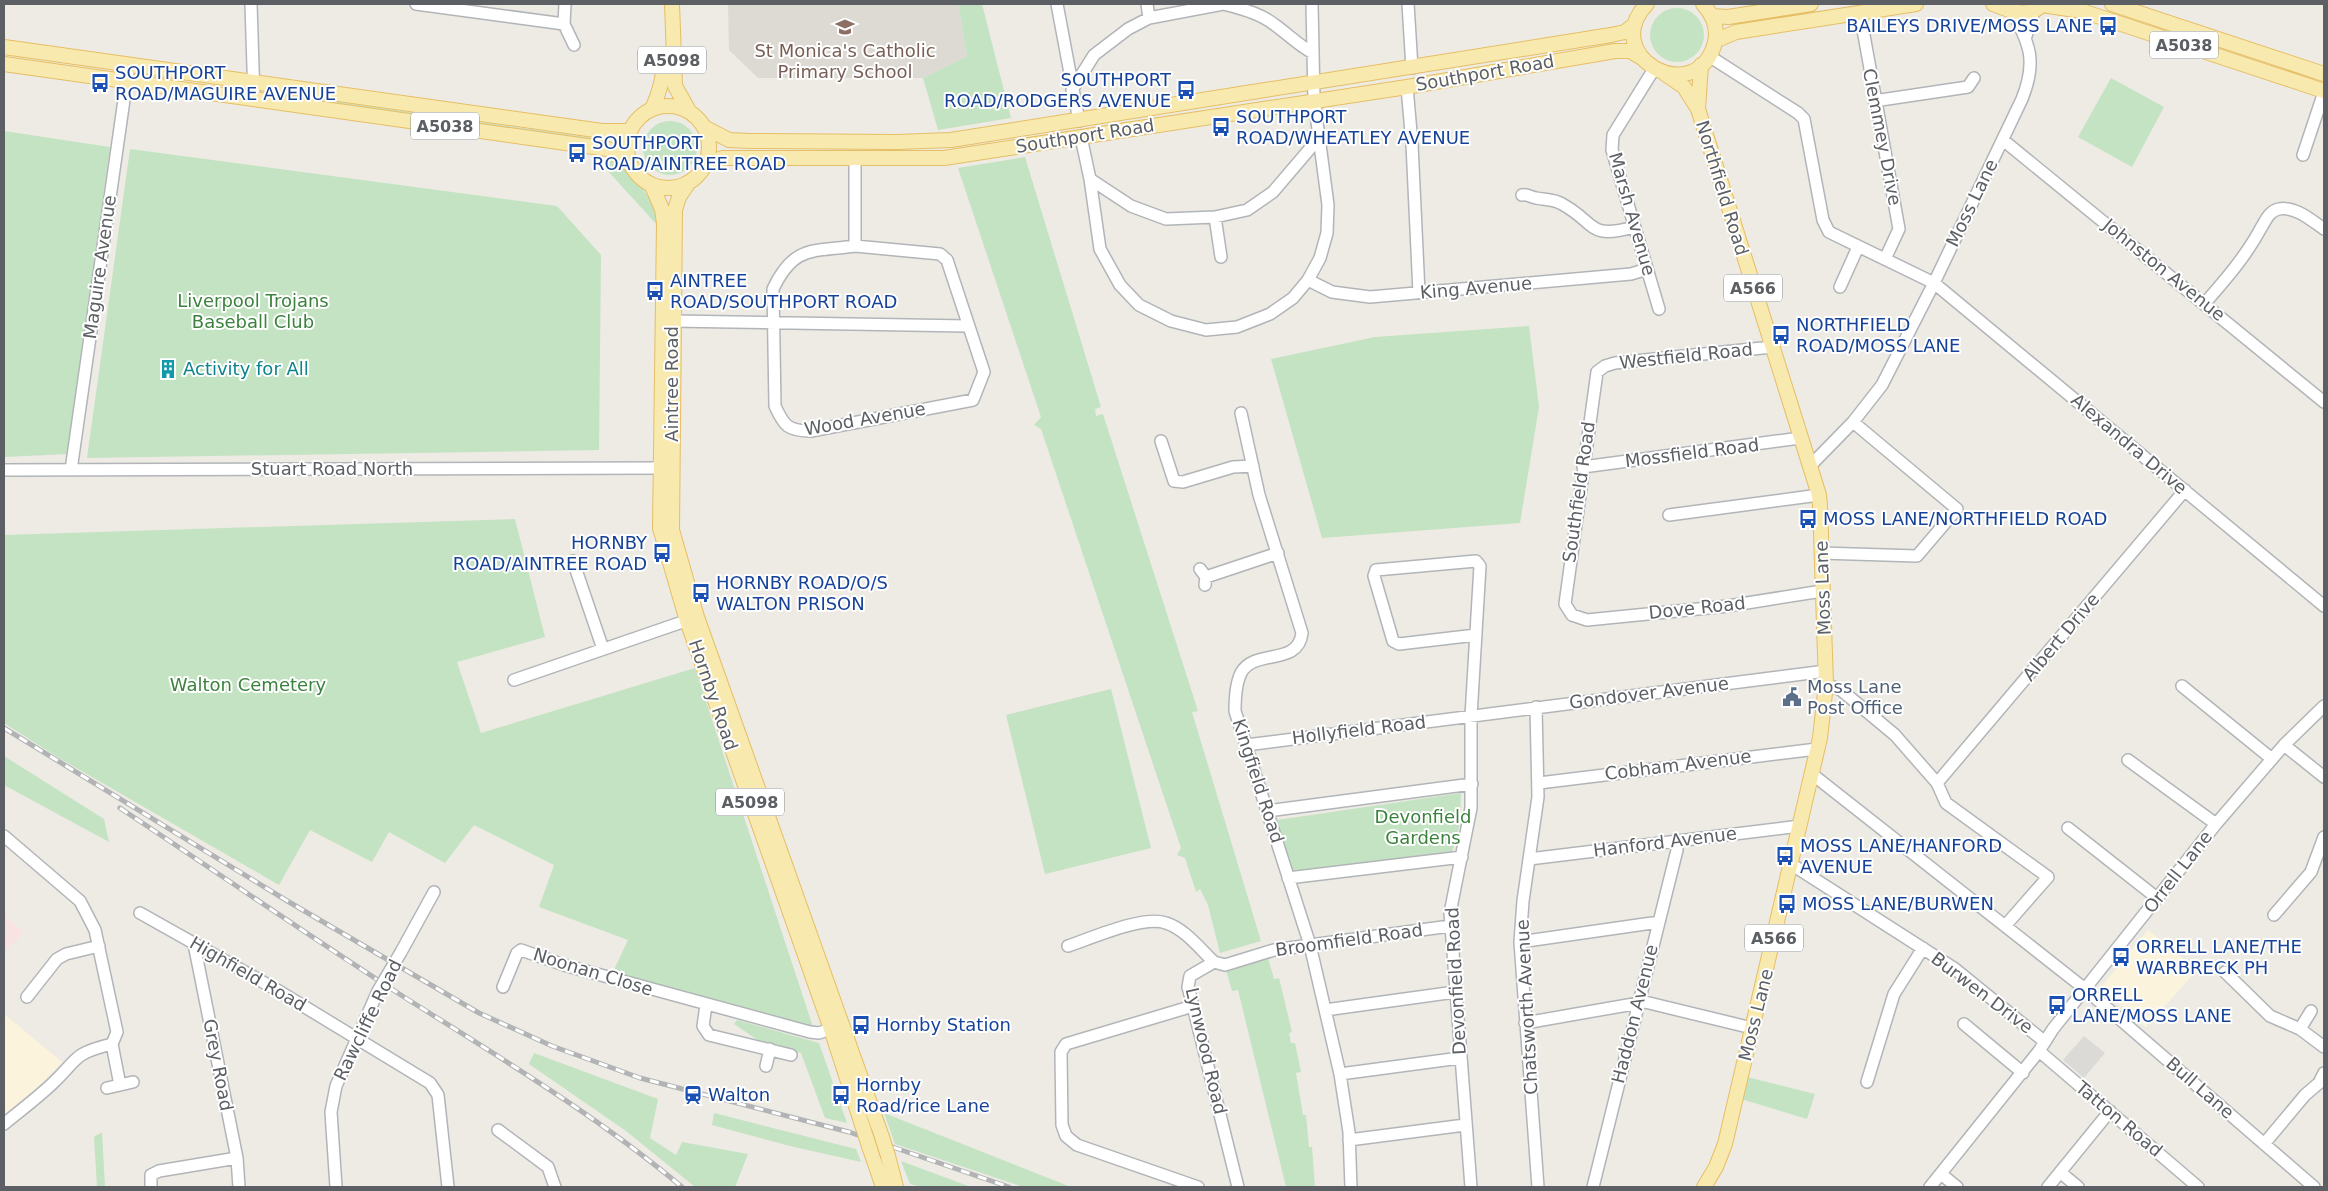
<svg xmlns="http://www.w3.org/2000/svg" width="2328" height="1191" font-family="'DejaVu Sans',sans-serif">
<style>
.commercial{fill:#fbf3dc}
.industrial{fill:#dcdad6}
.education{fill:#dddad3}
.medical{fill:#f9e3e2}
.green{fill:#c4e3c3}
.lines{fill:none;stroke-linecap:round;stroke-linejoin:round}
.minor-casing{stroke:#b2b5b8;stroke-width:14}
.major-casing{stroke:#e6be65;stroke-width:16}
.minor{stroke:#fff;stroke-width:11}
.major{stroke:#f8eaae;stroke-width:14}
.rail-casing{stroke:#b2b3b4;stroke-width:5}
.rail{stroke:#fff;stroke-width:3;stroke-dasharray:9;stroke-linecap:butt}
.minor-bridge-casing{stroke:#b2b5b8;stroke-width:14;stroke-linecap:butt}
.major-bridge-casing{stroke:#e6be65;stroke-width:16;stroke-linecap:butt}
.minor-bridge{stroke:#fff;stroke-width:11}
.major-bridge{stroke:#f8eaae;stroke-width:14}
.labels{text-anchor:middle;stroke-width:4;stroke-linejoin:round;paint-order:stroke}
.shield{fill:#fff;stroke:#8d9092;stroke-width:1}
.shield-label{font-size:16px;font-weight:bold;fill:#5c6064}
.transit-label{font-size:18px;fill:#164399;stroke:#fff;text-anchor:start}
.education-label{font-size:18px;fill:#785e54;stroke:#fff}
.street-label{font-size:18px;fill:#5c6064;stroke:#fff}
.park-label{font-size:18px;fill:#3c823e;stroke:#fff}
.culture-label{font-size:18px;fill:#0d838f;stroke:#fff;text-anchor:start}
.service-label{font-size:18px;fill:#4e5e75;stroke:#fff;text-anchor:start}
</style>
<rect width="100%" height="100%" fill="#edebe4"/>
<!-- commercial -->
<path class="commercial" d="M 2148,930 L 2197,970 L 2146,1027 L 2100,988 Z
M 4,1014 L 62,1062 L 40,1085 L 4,1116 Z"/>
<!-- industrial -->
<path class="industrial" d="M 2084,1036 L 2105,1053 L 2084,1078 L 2063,1060 Z"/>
<!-- education -->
<path class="education" d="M 728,4 L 958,4 L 967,56 L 923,78 L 758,78 L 729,50 Z"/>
<!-- medical -->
<path class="medical" d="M 4,916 L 24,932 L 4,953 Z"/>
<!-- green -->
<path class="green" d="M 958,4 L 982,4 L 1011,118 L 938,130 L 923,78 L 967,56 Z
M1650 35a27 27 0 1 1 54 0a27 27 0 1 1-54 0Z
M 2111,78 L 2164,107 L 2132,167 L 2078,137 Z
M 274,93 L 607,140 L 607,144 L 274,98 Z
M643 148a27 27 0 1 1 54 0a27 27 0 1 1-54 0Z
M 4,131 L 110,147 L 67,454 L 4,457 Z
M 130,149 L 557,206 L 601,255 L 599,450 L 87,458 Z
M 1025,157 L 1101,407 L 1095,409 L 1096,416 L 1103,414 L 1198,711 L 1192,712 L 1261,941 L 1220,953 L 1208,905 L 1200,889 L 1196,892 L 1185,858 L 1177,855 L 1181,848 L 1041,429 L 1034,425 L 1041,417 L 958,168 Z
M 609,158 C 633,171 655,199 658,226 L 607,170 Z
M 1529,326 L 1539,407 L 1520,523 L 1322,538 L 1271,359 L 1375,337 Z
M 515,519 L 545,637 L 457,662 L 481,733 L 695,668 L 813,1027 L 613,972 L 628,940 L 539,907 L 554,865 L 474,825 L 445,863 L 389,832 L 372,862 L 310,830 L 279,885 L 59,758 L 4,723 L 4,535 Z
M 1111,689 L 1151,848 L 1045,874 L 1006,715 Z
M 4,756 L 104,819 L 109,842 L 4,785 Z
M 1461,793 L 1460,823 L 1452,853 L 1293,872 L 1277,820 Z
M 1268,958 L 1274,979 L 1279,978 L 1292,1032 L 1289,1033 L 1291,1043 L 1295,1043 L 1301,1072 L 1296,1073 L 1303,1115 L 1306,1115 L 1309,1147 L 1312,1147 L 1315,1187 L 1286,1187 L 1238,990 L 1232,991 L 1226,970 Z
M 737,1020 L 819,1043 L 847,1123 L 825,1118 L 801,1053 L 762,1043 L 734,1024 Z
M 534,1053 L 658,1099 L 650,1138 L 676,1155 L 682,1142 L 748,1154 L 735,1187 L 695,1187 L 626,1131 L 529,1064 Z
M 1747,1077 L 1815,1094 L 1807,1119 L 1741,1099 Z
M 714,1113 L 856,1149 L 861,1162 L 790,1146 L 712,1125 Z
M 884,1113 L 1071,1187 L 1023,1187 L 895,1144 Z
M 102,1132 L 105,1187 L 97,1187 L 94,1137 Z
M 901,1161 L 971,1187 L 921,1187 L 910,1184 Z"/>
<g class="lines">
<!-- minor casing -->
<g class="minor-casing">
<path id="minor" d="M 251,4 L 254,99
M 416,4 L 564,24
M 565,4 L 564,24 L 574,45
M 1057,4 L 1079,121
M 1147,4 L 1149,18
M 1224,4 C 1242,9 1260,13 1275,25 C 1289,35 1298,45 1313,53
M 1408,4 L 1412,68
M 1860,13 L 1899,229 L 1885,259
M 2026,36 L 2034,11
M 1709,56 L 1798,113 L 1804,119 L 1823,220 L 1829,232 L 1934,283 L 2324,606
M 1654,69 L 1613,135 L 1612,150 L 1659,309
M 1407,87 L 1412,144 L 1419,293
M 1072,90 L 1094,55 L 1128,29 L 1149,18 L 1223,4
M 1874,101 L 1968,87 L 1974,78
M 1081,137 L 1090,179 L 1100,249 L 1120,285 L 1139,305 L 1171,321 L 1206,330 L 1237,327 L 1270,314 L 1293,298 L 1308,280 L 1320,258 L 1327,233 L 1328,205 L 1314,99 L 1312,4
M 2003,140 L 2324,402
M 2303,155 L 2324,92
M 855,158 L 855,246
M 1090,179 L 1131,206 L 1166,219 L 1215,217 L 1247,210 L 1273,192 L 1319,138
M 1522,195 C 1528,194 1530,197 1536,198 C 1546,200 1554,199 1562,204 C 1597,223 1587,240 1634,227
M 1215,217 L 1221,257
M 855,246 L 940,254 L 947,260 L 984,372 L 973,400 L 811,431 C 788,431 784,426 775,406 L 773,289 C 794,245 812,252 855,246 Z
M 1308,280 L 1332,292 L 1370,297 L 1631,274 L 1647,269
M 1840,287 L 1858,247
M 2205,303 C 2226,279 2246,256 2261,228 C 2266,220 2269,211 2279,209 C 2295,206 2311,220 2324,229
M 672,321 L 967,326
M 1772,347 L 1615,363 L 1605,366 L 1597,372 L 1565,604 L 1572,615 L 1587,620 L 1728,606 L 1822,591
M 1241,413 L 1259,495 L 1302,633 C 1298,667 1254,648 1241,673 C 1236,683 1235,700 1235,711 L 1310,945 L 1340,1074 L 1349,1132 L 1351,1187
M 1161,441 L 1174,481 L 1183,482 L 1233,467 L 1253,466
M 1810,466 L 1853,422 L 1882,385 L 1934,283 L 2022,99 C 2037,62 2030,44 2012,11
M 1583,467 L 1800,438
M 4,470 L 660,468
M 71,470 L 129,65
M 1669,515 L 1819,495
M 1821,553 L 1917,556 L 1957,509 L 1853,422
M 573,561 L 603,649
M 1200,569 L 1206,577 L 1205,585
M 1206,577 L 1278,553
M 514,680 L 694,618
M 1826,684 L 1841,690 L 1895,735 L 1937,783 L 1946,803 L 2048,877 L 2005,926
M 2182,686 L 2272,759
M 1536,707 L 1538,797 L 1523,901 L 1520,942 L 1538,1187
M 1246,745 L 1826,671
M 2284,745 L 2324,777
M 2128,760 L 2216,824
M 1812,774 L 2085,989 L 2314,1187
M 1539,783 L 1817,749
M 1937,783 L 2185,490
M 1267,811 L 1472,784
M 2068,828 L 2157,898
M 4,836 L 80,901 L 95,930 L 117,1032 L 112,1044 C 71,1054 79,1059 52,1084 C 37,1098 20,1111 4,1124
M 1529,859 L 1800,826
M 1791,864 L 1955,969 L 2045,1042
M 1288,878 L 1462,857
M 140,913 L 277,990 L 430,1083 L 438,1095 L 448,1187
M 2274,915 L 2311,872 L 2324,837
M 1520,942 L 1659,922
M 194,944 L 237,1158 L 239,1187
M 1068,946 C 1092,938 1143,915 1166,923 C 1185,929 1200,949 1214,962
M 401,952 L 434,892
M 2225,972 L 2270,1016 L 2300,1029 L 2324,1047
M 503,987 L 517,953 L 521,950 L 564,965 L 810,1032 L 819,1033 L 839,1026
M 27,997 L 57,959 L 66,954 L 99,946
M 706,1005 L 703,1026 L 709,1035 L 791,1055
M 1193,1006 L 1066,1044 L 1061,1052 L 1062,1125 L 1066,1136 L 1077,1145 L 1198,1187
M 1325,1010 L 1455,992
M 1525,1023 L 1645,1002 L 1752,1028
M 1964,1024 L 2023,1073
M 2300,1029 L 2311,1011
M 112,1044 L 120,1085
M 2039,1051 L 2198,1187
M 766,1066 L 770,1049
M 1340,1074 L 1460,1058
M 1867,1082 L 1894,994 L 1923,948
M 107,1088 L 133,1082
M 498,1130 L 548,1167 L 555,1187
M 1349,1140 L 1465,1125
M 2264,1144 L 2305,1095 L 2319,1083 L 2324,1073
M 2060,1172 L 2078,1187
M 1941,1174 L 1957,1187
M 151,1187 L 151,1175 L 159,1171 L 237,1158
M 336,1187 L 331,1112 L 336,1086 L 378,991
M 1238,1187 L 1193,1006 L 1188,987 L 1190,976 L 1214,962 L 1225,965 L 1274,950 L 1450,926
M 1471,1187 L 1450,913 L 1471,808 L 1471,716 L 1480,566 L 1476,561 L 1376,570 L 1374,576 L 1393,641 L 1399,644 L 1476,635
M 1593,1187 L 1677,850 L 1677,841
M 1930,1187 L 2039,1051 L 2053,1029 L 2216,824 L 2284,745 L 2324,706
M 2048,1187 L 2110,1111"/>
</g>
<!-- major casing -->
<g class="major-casing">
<path id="major" d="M 672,4 L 675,86 L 689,111
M 1647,4 C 1598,55 1693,109 1714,46 C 1719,30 1714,16 1703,4
M 1993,4 C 2010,11 2029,19 2043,4
M 2112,4 L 2324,74
M 2042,5 L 2082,11 L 2324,91
M 1712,16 L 1728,17 L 1811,4
M 1715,41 L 1736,32 L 1916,4
M 4,47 L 602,131 L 630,131
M 4,64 L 608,149 L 631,165
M 1665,74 L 1684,87 L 1698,109 L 1819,495 L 1820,505 L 1826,684 L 1820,738 L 1725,1144 L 1716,1167 L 1704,1187
M627 147a41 41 0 1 1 82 0a41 41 0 1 1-82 0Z
M 652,109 C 660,92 664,77 664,59
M 1698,109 L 1701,65
M 704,127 L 729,140 L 750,141 L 897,142 L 951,140 L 1611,35 L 1625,32 L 1635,24
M 704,166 L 722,158 L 944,158 L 1407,87 L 1615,51 L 1630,51 L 1642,58
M 689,182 L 679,197 L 675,210 L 672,530 L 697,617 L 882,1137
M 651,184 L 662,209 L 664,223 L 660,528 L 687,621 L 831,1029 L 864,1131
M 870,1149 L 883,1187
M 888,1156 L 896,1187"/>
</g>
<!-- minor -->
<use href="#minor" class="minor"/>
<!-- major -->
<use href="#major" class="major"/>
<!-- rail casing -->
<g class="rail-casing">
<path id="rail" d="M 4,728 L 289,902 L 479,1013 L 552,1046 L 640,1078 L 849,1132 L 1009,1187
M 120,808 C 215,871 309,936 404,997 C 499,1057 596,1115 682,1187"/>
</g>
<!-- rail -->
<use href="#rail" class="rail"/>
<!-- minor-bridge casing -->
<g class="minor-bridge-casing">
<path id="minor-bridge" d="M 378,991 L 401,952"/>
</g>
<!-- major-bridge casing -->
<g class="major-bridge-casing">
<path id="major-bridge" d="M 864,1131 L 870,1149
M 882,1137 L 888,1156"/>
</g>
<!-- minor-bridge -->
<use href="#minor-bridge" class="minor-bridge"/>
<!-- major-bridge -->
<use href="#major-bridge" class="major-bridge"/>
</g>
<!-- icons -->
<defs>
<g id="bus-bare" transform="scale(1.5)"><path d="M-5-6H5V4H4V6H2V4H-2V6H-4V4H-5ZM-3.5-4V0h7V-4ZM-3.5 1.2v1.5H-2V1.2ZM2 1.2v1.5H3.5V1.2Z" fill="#1a4fb4" stroke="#fff" stroke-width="2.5" paint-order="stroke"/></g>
<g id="school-bare" transform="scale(1.5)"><path d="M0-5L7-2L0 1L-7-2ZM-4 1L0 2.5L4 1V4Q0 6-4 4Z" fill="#8d6e63" stroke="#fff" stroke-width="2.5" paint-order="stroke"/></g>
<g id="building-bare" transform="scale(1.5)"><path d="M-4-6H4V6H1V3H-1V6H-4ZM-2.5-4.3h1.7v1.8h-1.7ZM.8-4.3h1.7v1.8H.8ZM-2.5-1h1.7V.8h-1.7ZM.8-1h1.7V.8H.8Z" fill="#0f9aa8" stroke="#fff" stroke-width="2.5" paint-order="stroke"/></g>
<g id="civic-bare" transform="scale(1.5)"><path d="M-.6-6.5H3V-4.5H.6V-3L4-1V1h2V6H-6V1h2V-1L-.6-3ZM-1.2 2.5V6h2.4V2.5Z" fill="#5c6f8a" stroke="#fff" stroke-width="2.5" paint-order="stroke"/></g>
<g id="station-bare" transform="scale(1.5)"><path d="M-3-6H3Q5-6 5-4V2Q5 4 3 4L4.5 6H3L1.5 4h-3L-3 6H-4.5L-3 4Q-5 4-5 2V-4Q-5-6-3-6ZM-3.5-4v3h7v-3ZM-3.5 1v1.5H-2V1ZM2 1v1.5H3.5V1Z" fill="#1a4fb4" stroke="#fff" stroke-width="2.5" paint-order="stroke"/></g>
</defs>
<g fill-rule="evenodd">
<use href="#bus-bare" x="2108" y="26"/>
<use href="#school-bare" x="845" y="27"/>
<use href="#bus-bare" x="100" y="83"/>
<use href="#bus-bare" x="1186" y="90"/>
<use href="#bus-bare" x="1221" y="127"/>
<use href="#bus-bare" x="577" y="153"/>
<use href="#bus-bare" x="655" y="291"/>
<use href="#bus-bare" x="1781" y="335"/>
<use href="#building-bare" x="168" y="369"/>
<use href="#bus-bare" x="1808" y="519"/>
<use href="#bus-bare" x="662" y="553"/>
<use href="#bus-bare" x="701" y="593"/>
<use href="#civic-bare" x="1792" y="697"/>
<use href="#bus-bare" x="1785" y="856"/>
<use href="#bus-bare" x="1787" y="904"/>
<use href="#bus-bare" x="2121" y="957"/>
<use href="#bus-bare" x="2057" y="1005"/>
<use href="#bus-bare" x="861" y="1025"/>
<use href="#station-bare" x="693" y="1095"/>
<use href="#bus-bare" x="841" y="1095"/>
</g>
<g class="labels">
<!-- shield labels -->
<g class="shield">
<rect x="2150" y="31.5" width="68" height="27" rx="4"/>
<rect x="638" y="46.5" width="68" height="27" rx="4"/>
<rect x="411" y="112.5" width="68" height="27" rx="4"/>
<rect x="1724" y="274.5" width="58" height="27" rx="4"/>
<rect x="716" y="788.5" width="68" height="27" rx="4"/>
<rect x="1745" y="924.5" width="58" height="27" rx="4"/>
</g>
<g class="shield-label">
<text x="2184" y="51">A5038</text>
<text x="672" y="66">A5098</text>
<text x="445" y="132">A5038</text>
<text x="1753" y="294">A566</text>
<text x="750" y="808">A5098</text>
<text x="1774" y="944">A566</text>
</g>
<!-- transit labels -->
<g class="transit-label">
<text x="2093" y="32" text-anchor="end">BAILEYS DRIVE/MOSS LANE</text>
<text x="115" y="79">SOUTHPORT<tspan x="115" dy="21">ROAD/MAGUIRE AVENUE</tspan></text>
<text x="1171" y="86" text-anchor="end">SOUTHPORT<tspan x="1171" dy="21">ROAD/RODGERS AVENUE</tspan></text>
<text x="1236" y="123">SOUTHPORT<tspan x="1236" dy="21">ROAD/WHEATLEY AVENUE</tspan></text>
<text x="592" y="149">SOUTHPORT<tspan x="592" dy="21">ROAD/AINTREE ROAD</tspan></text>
<text x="670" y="287">AINTREE<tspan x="670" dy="21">ROAD/SOUTHPORT ROAD</tspan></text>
<text x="1796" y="331">NORTHFIELD<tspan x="1796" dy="21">ROAD/MOSS LANE</tspan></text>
<text x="1823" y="525">MOSS LANE/NORTHFIELD ROAD</text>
<text x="647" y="549" text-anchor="end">HORNBY<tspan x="647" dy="21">ROAD/AINTREE ROAD</tspan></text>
<text x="716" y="589">HORNBY ROAD/O/S<tspan x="716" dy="21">WALTON PRISON</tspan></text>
<text x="1800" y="852">MOSS LANE/HANFORD<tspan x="1800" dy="21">AVENUE</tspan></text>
<text x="1802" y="910">MOSS LANE/BURWEN</text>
<text x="2136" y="953">ORRELL LANE/THE<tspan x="2136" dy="21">WARBRECK PH</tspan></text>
<text x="2072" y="1001">ORRELL<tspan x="2072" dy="21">LANE/MOSS LANE</tspan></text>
<text x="876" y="1031">Hornby Station</text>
<text x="856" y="1091">Hornby<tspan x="856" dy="21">Road/rice Lane</tspan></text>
<text x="708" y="1101">Walton</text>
</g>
<!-- education labels -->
<g class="education-label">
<text x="845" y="57">St Monica's Catholic<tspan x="845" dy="21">Primary School</tspan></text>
</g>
<!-- street labels -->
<g class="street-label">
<text transform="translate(1485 73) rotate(-10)" y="6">Southport Road</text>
<text transform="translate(1085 136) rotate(-9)" y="6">Southport Road</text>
<text transform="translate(1882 137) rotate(79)" y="6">Clemmey Drive</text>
<text transform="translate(1722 188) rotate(73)" y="6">Northfield Road</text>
<text transform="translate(1972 203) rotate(-64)" y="6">Moss Lane</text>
<text transform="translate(1632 214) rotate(74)" y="6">Marsh Avenue</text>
<text transform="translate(100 267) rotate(-82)" y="6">Maguire Avenue</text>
<text transform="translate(2164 270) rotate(39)" y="6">Johnston Avenue</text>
<text transform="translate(1476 288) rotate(-5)" y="6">King Avenue</text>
<text transform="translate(1686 356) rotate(-6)" y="6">Westfield Road</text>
<text transform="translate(672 384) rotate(-90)" y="6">Aintree Road</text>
<text transform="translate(865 419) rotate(-10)" y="6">Wood Avenue</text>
<text transform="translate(2129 444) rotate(40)" y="6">Alexandra Drive</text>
<text transform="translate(1692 453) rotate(-7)" y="6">Mossfield Road</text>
<text x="332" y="475">Stuart Road North</text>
<text transform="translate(1579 492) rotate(-82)" y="6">Southfield Road</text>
<text transform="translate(1823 588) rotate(-92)" y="6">Moss Lane</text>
<text transform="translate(1697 608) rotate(-6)" y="6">Dove Road</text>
<text transform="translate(2061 637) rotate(-50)" y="6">Albert Drive</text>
<text transform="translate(1649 693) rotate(-7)" y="6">Gondover Avenue</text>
<text transform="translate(713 695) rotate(71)" y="6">Hornby Road</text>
<text transform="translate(1359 730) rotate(-7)" y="6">Hollyfield Road</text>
<text transform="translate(1678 765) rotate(-7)" y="6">Cobham Avenue</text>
<text transform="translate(1258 781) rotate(72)" y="6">Kingfield Road</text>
<text transform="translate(1665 842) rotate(-7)" y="6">Hanford Avenue</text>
<text transform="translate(2178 872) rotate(-52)" y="6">Orrell Lane</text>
<text transform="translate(1349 940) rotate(-8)" y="6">Broomfield Road</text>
<text transform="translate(593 972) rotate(17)" y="6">Noonan Close</text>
<text transform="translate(248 974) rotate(30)" y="6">Highfield Road</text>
<text transform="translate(1456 981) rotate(-93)" y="6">Devonfield Road</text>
<text transform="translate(1982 993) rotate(37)" y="6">Burwen Drive</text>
<text transform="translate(1527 1007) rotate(-93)" y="6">Chatsworth Avenue</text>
<text transform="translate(1635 1014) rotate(-76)" y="6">Haddon Avenue</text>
<text transform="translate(1756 1015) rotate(-76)" y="6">Moss Lane</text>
<text transform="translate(368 1020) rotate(-64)" y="6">Rawcliffe Road</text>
<text transform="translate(1206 1051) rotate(77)" y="6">Lynwood Road</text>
<text transform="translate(218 1065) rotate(79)" y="6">Grey Road</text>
<text transform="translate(2200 1088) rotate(41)" y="6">Bull Lane</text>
<text transform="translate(2119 1119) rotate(40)" y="6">Tatton Road</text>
</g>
<!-- park labels -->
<g class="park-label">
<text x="253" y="307">Liverpool Trojans<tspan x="253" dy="21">Baseball Club</tspan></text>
<text x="248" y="691">Walton Cemetery</text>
<text x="1423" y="823">Devonfield<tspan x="1423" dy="21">Gardens</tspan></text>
</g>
<!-- culture labels -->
<g class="culture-label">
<text x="183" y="375">Activity for All</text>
</g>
<!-- service labels -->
<g class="service-label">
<text x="1807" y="693">Moss Lane<tspan x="1807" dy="21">Post Office</tspan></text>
</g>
</g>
<!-- border -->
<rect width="2328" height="1191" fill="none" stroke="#5c6064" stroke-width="10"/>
</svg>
